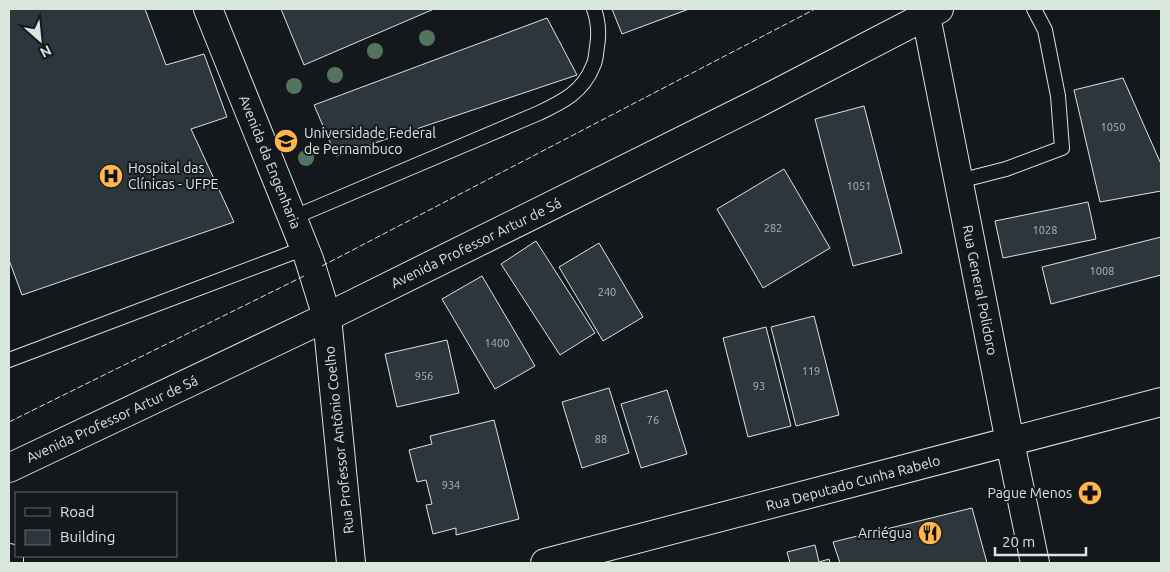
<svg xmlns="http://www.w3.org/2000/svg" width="1170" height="572" font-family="Ubuntu,sans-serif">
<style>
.building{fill:#2c363c;stroke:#d8e6dc}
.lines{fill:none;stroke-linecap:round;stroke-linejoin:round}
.lane-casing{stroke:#d8e6dc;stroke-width:16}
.street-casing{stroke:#d8e6dc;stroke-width:30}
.secondary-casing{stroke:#d8e6dc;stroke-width:30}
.lane{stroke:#14181c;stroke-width:14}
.street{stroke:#14181c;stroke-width:28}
.secondary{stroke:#14181c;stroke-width:28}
.fence{stroke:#d8e6dc;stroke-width:1;stroke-dasharray:6 2.5;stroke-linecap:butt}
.tree{fill:#55745f}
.labels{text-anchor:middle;stroke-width:4;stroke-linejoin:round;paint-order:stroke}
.number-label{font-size:11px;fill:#adbab4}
.poi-label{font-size:14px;fill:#d8e6dc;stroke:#14181c;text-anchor:start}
.street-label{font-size:14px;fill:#d8e6dc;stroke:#14181c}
</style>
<rect width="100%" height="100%" fill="#14181c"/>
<!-- building -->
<path class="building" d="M 9,9 L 145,9 L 166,65 L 204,54 L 227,117 L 191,129 L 234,222 L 22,295 L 9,260 Z
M 281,9 L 434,9 L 304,65 Z
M 612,9 L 689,9 L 622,34 Z
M 547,18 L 577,75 L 336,156 L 314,105 Z
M 1123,78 L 1161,164 L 1161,191 L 1100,202 L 1074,90 Z
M 864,106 L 902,253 L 853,266 L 815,119 Z
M 784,169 L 830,248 L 763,288 L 717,209 Z
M 1088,202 L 1096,239 L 1003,258 L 995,221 Z
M 1161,237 L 1161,275 L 1051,304 L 1042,267 Z
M 536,241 L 595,333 L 560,355 L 501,264 Z
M 599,243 L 643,317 L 603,341 L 559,267 Z
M 482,276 L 535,366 L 495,389 L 442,299 Z
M 814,316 L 839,415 L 796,426 L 771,327 Z
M 766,327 L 791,426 L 748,437 L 723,338 Z
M 447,340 L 459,393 L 397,407 L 385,354 Z
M 609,388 L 629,453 L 582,468 L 562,402 Z
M 667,390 L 687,454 L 641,468 L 621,404 Z
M 494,420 L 519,519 L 456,535 L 456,528 L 433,534 L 426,505 L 432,504 L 426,480 L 417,482 L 409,450 L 432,444 L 430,436 Z
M 972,508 L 987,563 L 840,563 L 833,542 Z
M 815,545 L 819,562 L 829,559 L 830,563 L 790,563 L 787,552 Z"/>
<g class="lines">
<!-- lane casing -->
<g class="lane-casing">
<path id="lane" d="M 959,181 L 1006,169 L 1062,148 L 1058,96 L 1045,30 L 1034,9
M 292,218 L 539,113 C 562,102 583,92 593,66 C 596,61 596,53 597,47 C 599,35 598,20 594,9
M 9,360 L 305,248"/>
</g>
<!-- street casing -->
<g class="street-casing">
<path id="street" d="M 327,317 L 351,563
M 9,558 L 9,563
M 545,563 L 1161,402"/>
</g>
<!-- secondary casing -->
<g class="secondary-casing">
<path id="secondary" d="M 208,9 L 309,259 L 327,317
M 926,16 L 1010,442 L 1035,563
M 9,468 L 327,317 L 758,103 L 939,9"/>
</g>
<!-- lane -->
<use href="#lane" class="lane"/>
<!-- street -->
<use href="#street" class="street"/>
<!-- secondary -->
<use href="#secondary" class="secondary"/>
<!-- fence -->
<path class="fence" d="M 322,266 L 815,9
M 9,422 L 304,276"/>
</g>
<!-- trees -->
<g class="tree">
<circle cx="427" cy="38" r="8"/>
<circle cx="375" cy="51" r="8"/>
<circle cx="335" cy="75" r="8"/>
<circle cx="294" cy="86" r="8"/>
<circle cx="306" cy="158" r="8"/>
</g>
<!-- icons -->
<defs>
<g id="university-disc" transform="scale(1.25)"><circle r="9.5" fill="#ffb74d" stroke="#14181c"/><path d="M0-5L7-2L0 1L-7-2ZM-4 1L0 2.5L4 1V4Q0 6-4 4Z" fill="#111"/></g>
<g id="hospital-disc" transform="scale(1.25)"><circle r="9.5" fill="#ffb74d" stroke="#14181c"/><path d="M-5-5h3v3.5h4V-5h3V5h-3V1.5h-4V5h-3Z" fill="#111"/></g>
<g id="pharmacy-disc" transform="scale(1.25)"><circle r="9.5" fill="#ffb74d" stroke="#14181c"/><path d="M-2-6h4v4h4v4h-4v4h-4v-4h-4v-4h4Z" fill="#111"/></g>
<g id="restaurant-disc" transform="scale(1.25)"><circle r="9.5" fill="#ffb74d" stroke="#14181c"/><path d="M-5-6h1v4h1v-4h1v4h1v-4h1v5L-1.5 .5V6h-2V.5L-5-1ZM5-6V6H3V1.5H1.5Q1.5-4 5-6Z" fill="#111"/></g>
</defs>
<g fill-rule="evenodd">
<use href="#university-disc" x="286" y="141"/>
<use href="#hospital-disc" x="111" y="176"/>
<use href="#pharmacy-disc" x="1090" y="493"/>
<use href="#restaurant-disc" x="930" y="533"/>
</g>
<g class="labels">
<!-- number labels -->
<g class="number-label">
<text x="1113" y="131">1050</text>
<text x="859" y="190">1051</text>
<text x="773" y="232">282</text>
<text x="1045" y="234">1028</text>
<text x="1102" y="275">1008</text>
<text x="607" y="296">240</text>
<text x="497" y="347">1400</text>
<text x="811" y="375">119</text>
<text x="424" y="380">956</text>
<text x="759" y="390">93</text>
<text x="653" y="424">76</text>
<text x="601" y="443">88</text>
<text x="451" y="489">934</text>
</g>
<!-- poi labels -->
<g class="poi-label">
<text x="304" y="138">Universidade Federal<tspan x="304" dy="16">de Pernambuco</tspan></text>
<text x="128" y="173">Hospital das<tspan x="128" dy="16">Clínicas - UFPE</tspan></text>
<text x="1072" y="498" text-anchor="end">Pague Menos</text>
<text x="912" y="538" text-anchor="end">Arriégua</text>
</g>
<!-- street labels -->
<g class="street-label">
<text transform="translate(270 162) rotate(68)" y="5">Avenida da Engenharia</text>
<text transform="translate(476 243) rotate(-26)" y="5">Avenida Professor Artur de Sá</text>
<text transform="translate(980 290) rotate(79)" y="5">Rua General Polidoro</text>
<text transform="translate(112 419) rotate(-25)" y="5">Avenida Professor Artur de Sá</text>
<text transform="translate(339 440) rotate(-96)" y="5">Rua Professor Antônio Coelho</text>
<text transform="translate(853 483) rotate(-15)" y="5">Rua Deputado Cunha Rabelo</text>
</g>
</g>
<!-- border -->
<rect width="1170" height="572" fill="none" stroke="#d8e6dc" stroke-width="20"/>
<!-- legend -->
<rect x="15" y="492" width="162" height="65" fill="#14181c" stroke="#626a69"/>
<rect x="25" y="508" width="25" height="8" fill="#14181c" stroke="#626a69"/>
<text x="60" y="517" font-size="15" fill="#d8e6dc">Road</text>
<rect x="25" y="530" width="25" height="15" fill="#2c363c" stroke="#626a69"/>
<text x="60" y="542" font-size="15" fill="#d8e6dc">Building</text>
<!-- north arrow -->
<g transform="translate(40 40) rotate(153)" stroke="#14181c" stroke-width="4" paint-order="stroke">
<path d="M0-4L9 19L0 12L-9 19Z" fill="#d8e6dc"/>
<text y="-8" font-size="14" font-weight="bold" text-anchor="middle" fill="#d8e6dc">N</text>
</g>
<!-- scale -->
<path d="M995 547v8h91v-8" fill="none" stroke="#d8e6dc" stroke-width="2.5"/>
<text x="1002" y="547" font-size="15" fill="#d8e6dc" stroke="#14181c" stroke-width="4" paint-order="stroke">20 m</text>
</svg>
